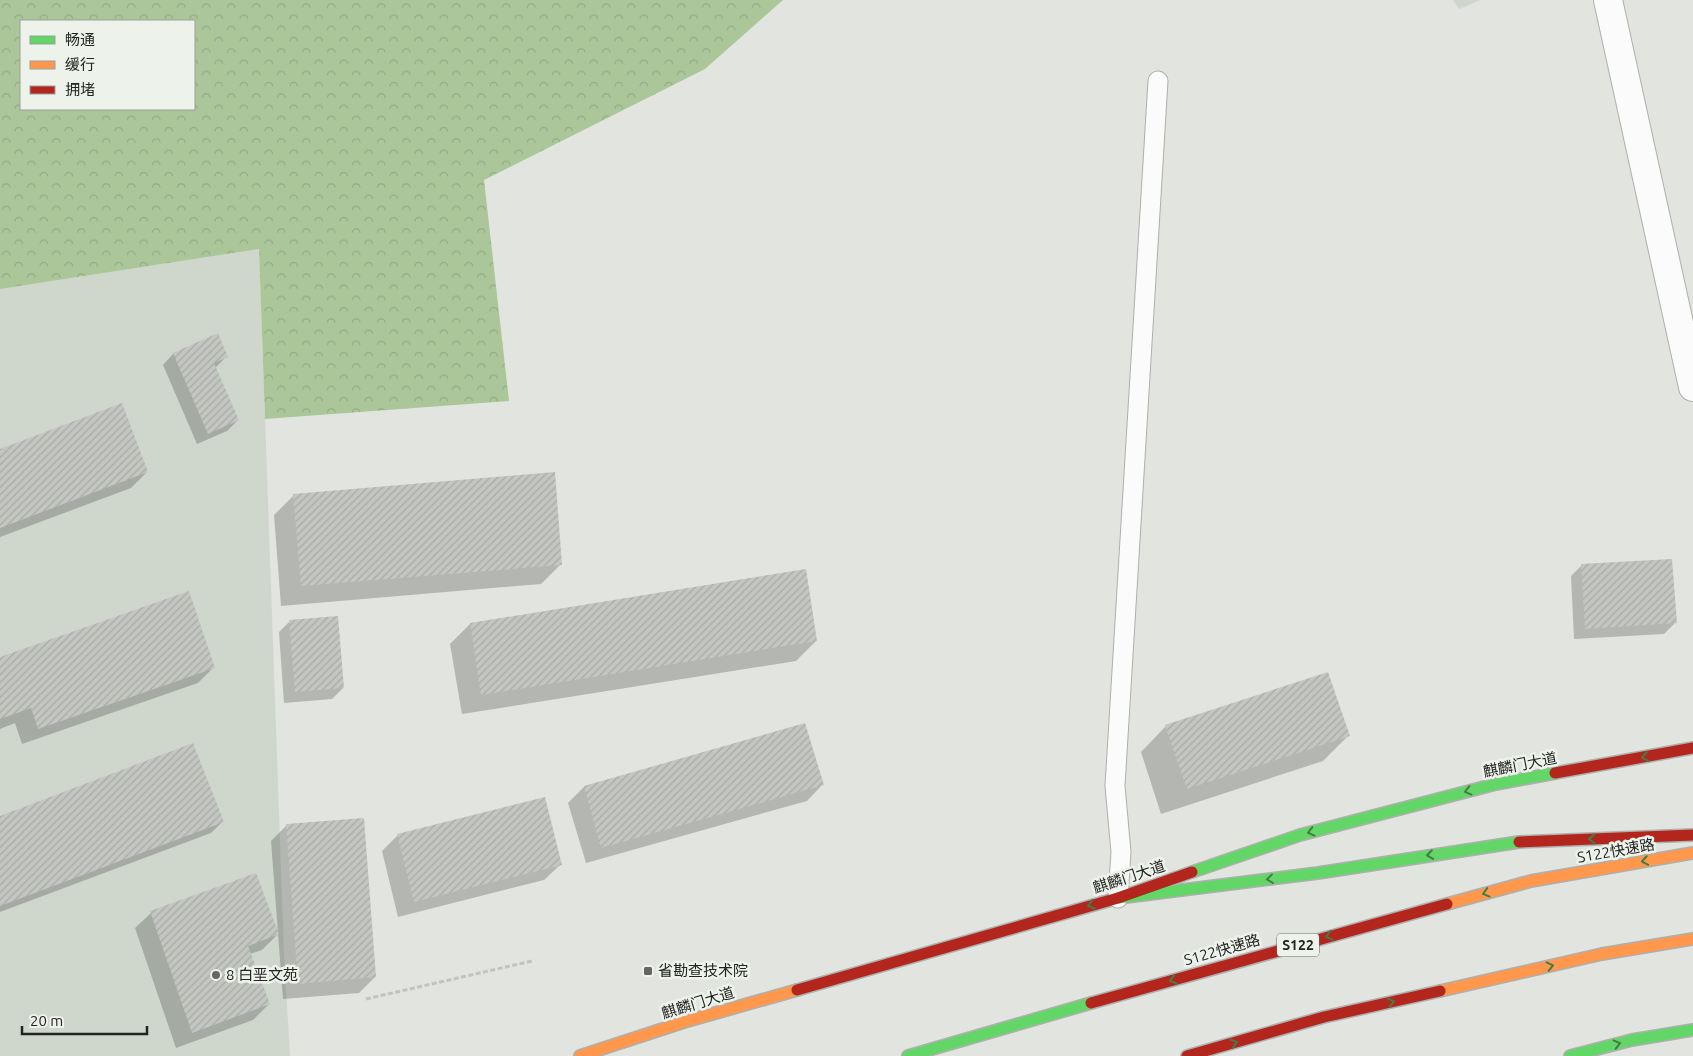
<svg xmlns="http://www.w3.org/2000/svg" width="1693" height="1056" font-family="Ubuntu,'Noto Sans SC',sans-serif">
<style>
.built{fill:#cfd6cc}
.forest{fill:url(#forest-crowns);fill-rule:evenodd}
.shadow{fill:#0003}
.building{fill:url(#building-hatch)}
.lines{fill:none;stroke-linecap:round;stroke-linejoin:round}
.lane-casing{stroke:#aeb0ad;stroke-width:21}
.street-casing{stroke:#aeb0ad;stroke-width:30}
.fast-casing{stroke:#aeb0ad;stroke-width:14}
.slow-casing{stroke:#aeb0ad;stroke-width:14}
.jam-casing{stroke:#aeb0ad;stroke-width:14}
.path{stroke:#c1c3c1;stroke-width:3;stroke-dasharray:5 2.5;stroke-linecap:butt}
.lane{stroke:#fafbfa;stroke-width:19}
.street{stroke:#fafbfa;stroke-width:28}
.fast{stroke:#63d668;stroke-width:11}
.slow{stroke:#ff974d;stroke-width:11}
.jam{stroke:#b3261e;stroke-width:11}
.oneway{stroke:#437d45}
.poi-dot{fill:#666764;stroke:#edf2eb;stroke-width:2}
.labels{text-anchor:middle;stroke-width:5;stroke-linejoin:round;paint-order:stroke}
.shield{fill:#edf2eb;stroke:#60625e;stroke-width:1}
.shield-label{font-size:14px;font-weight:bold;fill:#232422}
.street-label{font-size:15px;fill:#232422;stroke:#edf2eb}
.poi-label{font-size:15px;fill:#232422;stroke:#edf2eb;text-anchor:start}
</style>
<defs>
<pattern id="forest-crowns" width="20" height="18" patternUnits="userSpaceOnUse" patternTransform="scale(1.25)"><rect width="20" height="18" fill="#abc79a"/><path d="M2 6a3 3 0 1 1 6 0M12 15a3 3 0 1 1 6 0" fill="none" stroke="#93ab84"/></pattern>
<pattern id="building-hatch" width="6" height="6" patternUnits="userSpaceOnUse" patternTransform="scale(1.25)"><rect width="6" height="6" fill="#c4c6c2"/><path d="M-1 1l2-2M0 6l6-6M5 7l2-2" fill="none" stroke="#a8aaa6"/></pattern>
</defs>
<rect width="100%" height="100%" fill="#e1e4df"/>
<!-- built -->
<path class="built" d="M 1453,0 L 1480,0 L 1459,9 Z
M 259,249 L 284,954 L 290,1056 L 0,1056 L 0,289 Z"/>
<!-- forest -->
<path class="forest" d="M 0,0 L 783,0 L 705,69 L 484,180 L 509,401 L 265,419 L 259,249 L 0,289 ZM 21,21 L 194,21 L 194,109 L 21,109 Z"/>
<!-- shadow -->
<path class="shadow" d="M 173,354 L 226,357 L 215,368 L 238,420 L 227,431 L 197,444 L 163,365 Z
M 0,450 L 147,472 L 131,488 L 0,537 Z
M 294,495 L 561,564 L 541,584 L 281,606 L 274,515 Z
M 1582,565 L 1675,623 L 1664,634 L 1574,639 L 1571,576 Z
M 290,621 L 343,688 L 332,699 L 284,703 L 279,632 Z
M 470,624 L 816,641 L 796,661 L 462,714 L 450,644 Z
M 0,659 L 214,667 L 198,683 L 22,744 L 15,723 L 0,729 Z
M 805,724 L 822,785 L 807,801 L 586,863 L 568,803 L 584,787 Z
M 1166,726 L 1348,736 L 1323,761 L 1161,814 L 1141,752 Z
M 0,817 L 222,822 L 211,833 L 0,912 Z
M 287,825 L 375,977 L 359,993 L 283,999 L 278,934 L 262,950 L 250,954 L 269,1004 L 253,1020 L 176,1048 L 135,928 L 151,913 L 278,933 L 271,841 Z
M 398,835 L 560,865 L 544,880 L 398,917 L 382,851 Z"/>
<!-- building -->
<path class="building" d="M 218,333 L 228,357 L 214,363 L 239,420 L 208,434 L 173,353 Z
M 122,403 L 148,472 L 0,528 L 0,449 Z
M 555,472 L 562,565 L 301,586 L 293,494 Z
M 1672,559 L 1677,623 L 1585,629 L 1581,564 Z
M 806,569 L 817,641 L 481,695 L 470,623 Z
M 189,591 L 215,668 L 38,729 L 31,708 L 0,719 L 0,657 Z
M 338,616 L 344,688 L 295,692 L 289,620 Z
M 1328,672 L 1350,736 L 1187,789 L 1165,725 Z
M 805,723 L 824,785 L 601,848 L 584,786 Z
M 193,743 L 224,822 L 0,906 L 0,816 Z
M 545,797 L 562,865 L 414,902 L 397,834 Z
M 364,818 L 376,977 L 298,984 L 286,824 Z
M 256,873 L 279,934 L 248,946 L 270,1004 L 192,1033 L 150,911 Z"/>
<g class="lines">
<!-- lane casing -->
<g class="lane-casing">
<path id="lane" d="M 1118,898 L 1121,852 L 1115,786 L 1158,81"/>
</g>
<!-- street casing -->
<g class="street-casing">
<path id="street" d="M 1608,0 L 1693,387"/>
</g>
<!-- fast casing -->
<g class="fast-casing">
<path id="fast" d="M 1192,872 L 1300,835 L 1496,784 L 1555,773
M 1118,898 L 1318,873 L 1519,842
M 908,1056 L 1091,1003
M 1570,1056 L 1632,1040 L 1693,1030"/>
</g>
<!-- slow casing -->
<g class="slow-casing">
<path id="slow" d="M 1447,904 L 1531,881 L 1693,853
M 1440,991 L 1602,954 L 1693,939
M 580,1056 L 684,1022 L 797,990"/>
</g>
<!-- jam casing -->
<g class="jam-casing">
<path id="jam" d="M 1555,773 L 1693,748
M 1519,842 L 1693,835
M 797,990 L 1118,898 L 1192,872
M 1091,1003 L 1447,904
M 1187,1056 L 1324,1017 L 1440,991"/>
</g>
<!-- path -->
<path class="path" d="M 366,999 L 532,961"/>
<!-- lane -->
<use href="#lane" class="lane"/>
<!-- street -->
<use href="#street" class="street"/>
<!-- fast -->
<use href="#fast" class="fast"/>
<!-- slow -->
<use href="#slow" class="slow"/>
<!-- jam -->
<use href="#jam" class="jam"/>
</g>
<!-- one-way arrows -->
<defs><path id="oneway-chevron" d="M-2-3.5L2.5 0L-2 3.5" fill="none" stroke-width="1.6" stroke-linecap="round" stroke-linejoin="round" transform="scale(1.25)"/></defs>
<g class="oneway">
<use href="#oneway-chevron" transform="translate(1645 757) rotate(170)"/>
<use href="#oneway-chevron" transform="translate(1468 791) rotate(166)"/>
<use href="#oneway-chevron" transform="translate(1311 832) rotate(166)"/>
<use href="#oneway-chevron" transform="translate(1592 839) rotate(178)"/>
<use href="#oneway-chevron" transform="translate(1430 855) rotate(171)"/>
<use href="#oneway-chevron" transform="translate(1645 861) rotate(170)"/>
<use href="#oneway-chevron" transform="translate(1270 879) rotate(173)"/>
<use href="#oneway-chevron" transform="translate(1486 893) rotate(165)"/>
<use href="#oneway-chevron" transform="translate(1091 905) rotate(164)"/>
<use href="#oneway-chevron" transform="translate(1329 936) rotate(165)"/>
<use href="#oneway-chevron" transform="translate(1550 966) rotate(-13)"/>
<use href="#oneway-chevron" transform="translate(1173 980) rotate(164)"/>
<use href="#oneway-chevron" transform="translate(1391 1002) rotate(-13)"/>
<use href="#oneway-chevron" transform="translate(1234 1043) rotate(-16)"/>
<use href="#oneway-chevron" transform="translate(1617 1044) rotate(-14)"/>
</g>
<!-- markers -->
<g class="poi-dot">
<rect x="643" y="966" width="10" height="10" rx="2.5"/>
<circle cx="216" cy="975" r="5"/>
</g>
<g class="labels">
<!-- shield labels -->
<rect class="shield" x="1277" y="933.5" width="42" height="23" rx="4"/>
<g class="shield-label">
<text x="1298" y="950">S122</text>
</g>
<!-- street labels -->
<g class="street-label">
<text transform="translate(1520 765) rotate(-11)" y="5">麒麟门大道</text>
<text transform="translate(1616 851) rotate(-10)" y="5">S122快速路</text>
<text transform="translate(1129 877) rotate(-18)" y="5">麒麟门大道</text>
<text transform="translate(1222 950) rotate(-16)" y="5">S122快速路</text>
<text transform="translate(698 1003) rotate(-17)" y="5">麒麟门大道</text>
</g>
<!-- poi labels -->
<g class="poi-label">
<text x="658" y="976">省勘查技术院</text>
<text x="226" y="980">8 白垩文苑</text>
</g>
</g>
<!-- legend -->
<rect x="20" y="20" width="175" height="90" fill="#edf2eb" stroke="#9ca09b"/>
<rect x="30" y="36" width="25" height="8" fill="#63d668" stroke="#9ca09b"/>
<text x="65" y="45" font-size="15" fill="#232422">畅通</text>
<rect x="30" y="61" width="25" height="8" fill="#ff974d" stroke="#9ca09b"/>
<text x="65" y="70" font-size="15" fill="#232422">缓行</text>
<rect x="30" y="86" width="25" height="8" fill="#b3261e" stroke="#9ca09b"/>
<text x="65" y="95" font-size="15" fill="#232422">拥堵</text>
<!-- scale -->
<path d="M22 1026v8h125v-8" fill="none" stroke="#232422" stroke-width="2.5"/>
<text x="30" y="1026" font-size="15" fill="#232422" stroke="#edf2eb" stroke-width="4" paint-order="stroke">20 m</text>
</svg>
